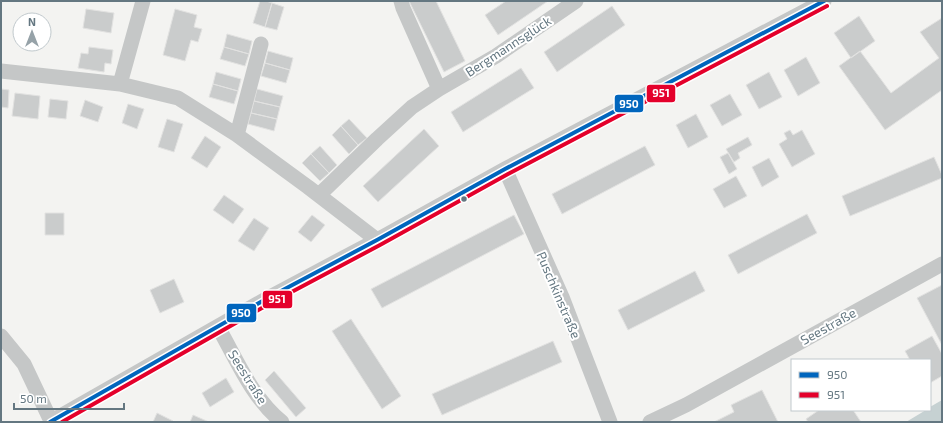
<svg xmlns="http://www.w3.org/2000/svg" width="943" height="423" font-family="'Exo 2',sans-serif">
<style>
.water{fill:#c6d1d2}
.building{fill:#cacccc;stroke:#e2e2e1}
.lines{fill:none;stroke-linecap:round;stroke-linejoin:round}
.street{stroke:#c5c7c7;stroke-width:15}
.bus-1-casing{stroke:#fff;stroke-width:7}
.bus-2-casing{stroke:#fff;stroke-width:7}
.bus-1{stroke:#0065bd;stroke-width:4}
.bus-2{stroke:#e4002b;stroke-width:4}
.bus-dot{fill:#647781;stroke:#fff;stroke-width:1.5}
.labels{text-anchor:middle;stroke-width:4;stroke-linejoin:round;paint-order:stroke}
.street-label{font-size:13px;fill:#647781;stroke:#fff}
.line-badge{stroke:#fff;stroke-width:1.5}
.badge-label{font-size:11px;text-anchor:middle;font-weight:bold;fill:#fff}
</style>
<rect width="100%" height="100%" fill="#f3f3f1"/>
<!-- water -->
<path class="water" d="M 942,400 L 942,422 L 906,422 L 926,410 L 930,410 L 930,407 Z"/>
<!-- building -->
<path class="building" d="M 260,1 L 266,1 L 272,3 L 265,27 L 253,23 Z
M 409,1 L 436,1 L 465,61 L 444,72 Z
M 506,1 L 548,1 L 498,35 L 485,15 Z
M 272,3 L 284,7 L 277,30 L 265,27 Z
M 612,6 L 625,25 L 557,72 L 544,52 Z
M 86,9 L 114,13 L 111,33 L 83,28 Z
M 175,9 L 197,15 L 194,27 L 202,29 L 198,42 L 191,40 L 185,61 L 163,55 Z
M 859,16 L 875,41 L 851,58 L 834,33 Z
M 942,18 L 942,90 L 885,130 L 839,66 L 860,51 L 891,93 L 939,58 L 920,32 Z
M 227,34 L 252,41 L 249,54 L 224,47 Z
M 89,47 L 113,50 L 111,64 L 105,63 L 104,72 L 78,68 L 81,53 L 88,54 Z
M 224,47 L 249,54 L 245,66 L 220,59 Z
M 268,51 L 293,58 L 290,70 L 265,63 Z
M 806,57 L 820,83 L 798,96 L 784,70 Z
M 265,63 L 290,70 L 286,83 L 261,76 Z
M 521,68 L 534,88 L 463,132 L 451,112 Z
M 216,72 L 241,79 L 238,91 L 213,84 Z
M 769,72 L 782,97 L 759,109 L 746,85 Z
M 213,84 L 238,91 L 234,104 L 209,97 Z
M 1,89 L 9,90 L 8,108 L 1,107 Z
M 257,89 L 283,96 L 280,107 L 254,101 Z
M 15,93 L 40,96 L 38,119 L 12,116 Z
M 730,94 L 742,115 L 722,126 L 710,105 Z
M 50,99 L 68,101 L 66,119 L 48,117 Z
M 85,100 L 103,107 L 98,122 L 80,116 Z
M 254,101 L 280,107 L 277,119 L 251,113 Z
M 128,104 L 144,109 L 137,129 L 122,123 Z
M 251,113 L 277,119 L 274,131 L 248,124 Z
M 696,114 L 708,137 L 688,148 L 676,125 Z
M 167,119 L 183,124 L 174,152 L 158,147 Z
M 349,119 L 367,138 L 358,145 L 341,126 Z
M 341,126 L 358,145 L 349,154 L 332,135 Z
M 424,129 L 439,146 L 378,202 L 363,186 Z
M 790,130 L 793,135 L 802,130 L 815,154 L 792,167 L 779,144 L 787,139 L 784,133 Z
M 205,136 L 221,147 L 207,168 L 191,158 Z
M 748,137 L 752,145 L 738,153 L 740,158 L 734,162 L 726,149 Z
M 320,146 L 337,165 L 329,173 L 311,154 Z
M 645,146 L 655,165 L 562,214 L 552,194 Z
M 728,153 L 737,169 L 729,174 L 720,157 Z
M 311,154 L 329,173 L 320,181 L 302,163 Z
M 934,157 L 942,175 L 942,178 L 850,216 L 842,196 Z
M 769,158 L 779,177 L 762,187 L 752,167 Z
M 736,176 L 747,196 L 724,208 L 713,189 Z
M 224,195 L 244,209 L 233,224 L 213,210 Z
M 45,213 L 64,213 L 64,235 L 45,235 Z
M 807,214 L 817,233 L 738,274 L 728,255 Z
M 312,215 L 325,225 L 311,242 L 298,232 Z
M 514,215 L 524,234 L 382,308 L 371,289 Z
M 254,218 L 269,228 L 254,251 L 238,241 Z
M 695,271 L 705,291 L 628,330 L 618,310 Z
M 174,279 L 184,302 L 160,313 L 150,290 Z
M 942,285 L 942,345 L 917,298 Z
M 351,319 L 401,396 L 382,409 L 332,331 Z
M 932,336 L 942,354 L 942,376 L 930,383 L 930,360 L 910,360 L 905,351 Z
M 553,341 L 562,362 L 442,415 L 432,394 Z
M 274,371 L 306,408 L 296,417 L 265,380 Z
M 226,378 L 234,392 L 210,407 L 202,393 Z
M 762,390 L 778,422 L 714,422 L 734,412 L 731,405 Z
M 819,410 L 853,410 L 861,422 L 808,422 L 806,419 Z
M 157,413 L 173,421 L 172,422 L 153,422 Z
M 193,415 L 209,422 L 190,422 Z"/>
<g class="lines">
<!-- street -->
<path class="street" d="M 401,1 L 403,8 L 439,89
M 1,71 L 120,84 L 178,98 L 237,135 L 308,187 L 377,240
M 120,84 L 143,1
M 237,135 L 261,44
M 505,169 L 562,297 L 610,422
M 319,195 L 377,139 L 412,107 L 439,89 L 496,56 L 576,1
M 218,327 C 237,360 252,398 282,422
M 1,336 L 24,364 L 51,421
M 50,422 L 266,299 L 377,240 L 505,169 L 824,1
M 650,422 L 686,405 L 942,264"/>
<!-- bus-1 casing -->
<g class="bus-1-casing">
<path id="bus-1" d="M 50,422 L 266,299 L 377,240 L 505,169 L 824,1"/>
</g>
<!-- bus-2 casing -->
<g class="bus-2-casing">
<path id="bus-2" d="M 62,422 L 269,304 L 380,245 L 508,174 L 827,6"/>
</g>
<!-- bus-1 -->
<use href="#bus-1" class="bus-1"/>
<!-- bus-2 -->
<use href="#bus-2" class="bus-2"/>
</g>
<!-- markers -->
<circle class="bus-dot" cx="464" cy="199" r="3.5"/>
<g class="labels">
<!-- street labels -->
<g class="street-label">
<text transform="translate(508 46) rotate(-33)" y="5">Bergmannsglück</text>
<text transform="translate(559 295) rotate(67)" y="5">Puschkinstraße</text>
<text transform="translate(828 326) rotate(-29)" y="5">Seestraße</text>
<text transform="translate(248 377) rotate(58)" y="5">Seestraße</text>
</g>
</g>
<g class="line-badge">
<rect x="646" y="84" width="30" height="19" rx="4" fill="#e4002b"/>
<rect x="614" y="94" width="30" height="19" rx="4" fill="#0065bd"/>
<rect x="262" y="290" width="31" height="19" rx="4" fill="#e4002b"/>
<rect x="226" y="303" width="31" height="20" rx="4" fill="#0065bd"/>
</g>
<g class="badge-label">
<text x="661" y="97">951</text>
<text x="629" y="108">950</text>
<text x="277" y="303">951</text>
<text x="241" y="317">950</text>
</g>
<!-- border -->
<rect width="943" height="423" fill="none" stroke="#647781" stroke-width="4"/>
<!-- legend -->
<rect x="791" y="359" width="140" height="52" fill="#ffffff" stroke="#c1c9cd"/>
<rect x="799" y="372" width="20" height="6" fill="#0065bd" stroke="#c1c9cd"/>
<text x="827" y="379" font-size="12" fill="#647781">950</text>
<rect x="799" y="392" width="20" height="6" fill="#e4002b" stroke="#c1c9cd"/>
<text x="827" y="399" font-size="12" fill="#647781">951</text>
<!-- north arrow -->
<g transform="translate(32 32)"><circle r="19" fill="#ffffff" stroke="#c1c9cd"/>
<path d="M0-3L7 15L0 10L-7 15Z" fill="#96a2a8"/>
<text y="-6" font-size="11" font-weight="bold" text-anchor="middle" fill="#647781">N</text>
</g>
<!-- scale -->
<path d="M14 403v6h110v-6" fill="none" stroke="#647781" stroke-width="2"/>
<text x="20" y="403" font-size="12" fill="#647781" stroke="#ffffff" stroke-width="3" paint-order="stroke">50 m</text>
</svg>
